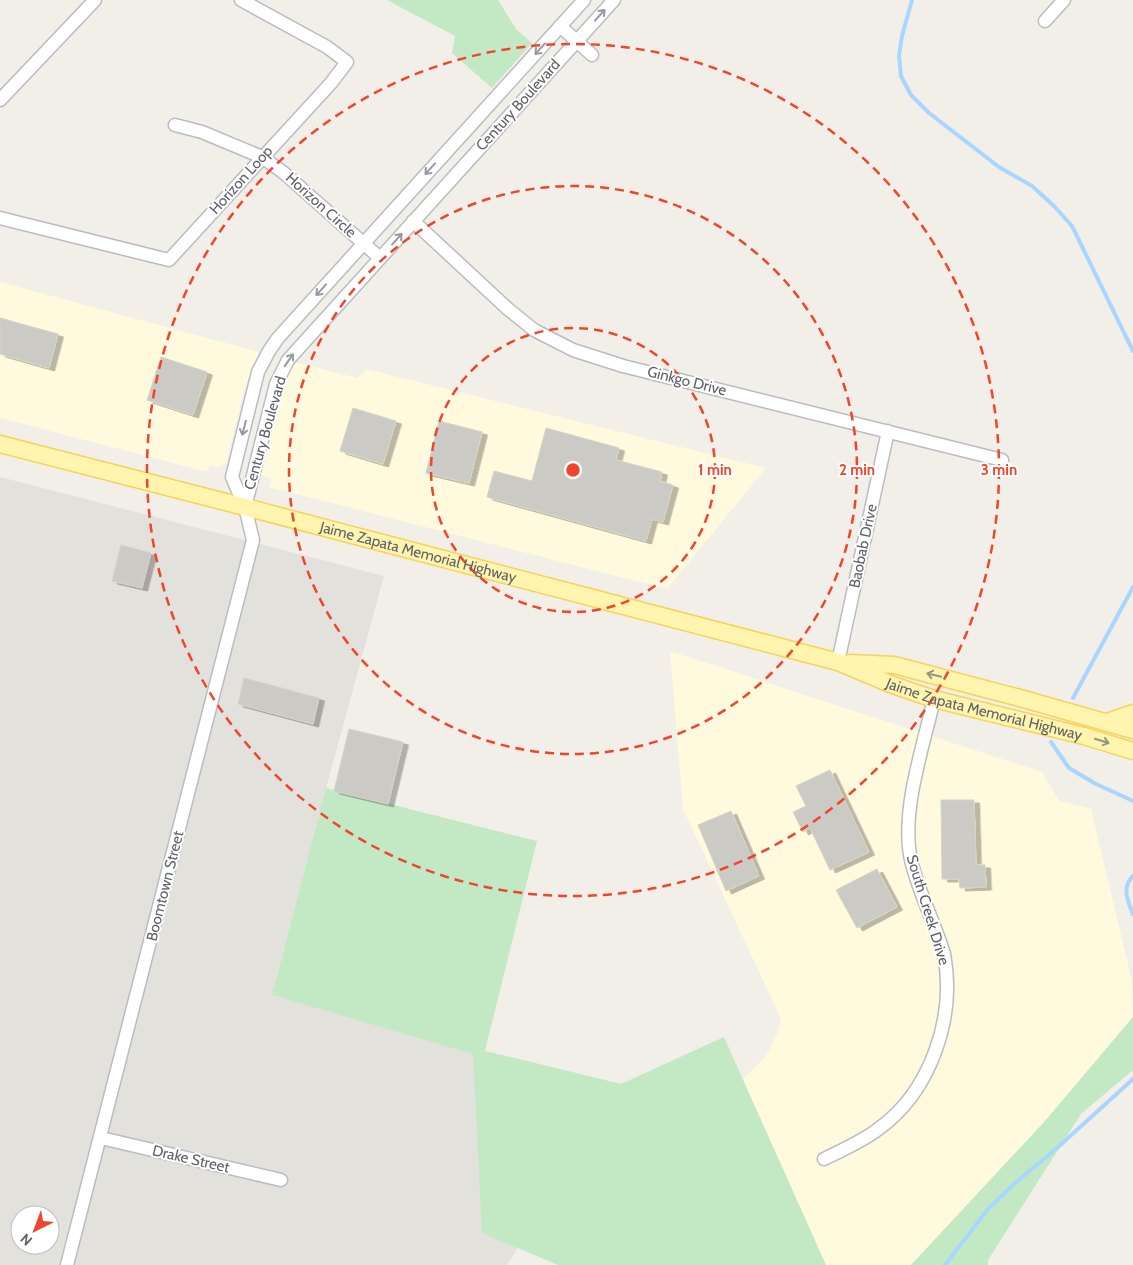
<svg xmlns="http://www.w3.org/2000/svg" width="1133" height="1265" font-family="Cabin,sans-serif">
<style>
.commercial{fill:#fff9de}
.industrial{fill:#e2e1db;fill-rule:evenodd}
.green{fill:#c3e9c4}
.lines{fill:none;stroke-linecap:round;stroke-linejoin:round}
.stream{stroke:#a9d6ff;stroke-width:4}
.building{fill:#cccac4;stroke:#d6d2c5;filter:url(#shadow)}
.minor-casing{stroke:#b9bcc1;stroke-width:15}
.major-casing{stroke:#f8d259;stroke-width:19}
.minor{stroke:#fff;stroke-width:12}
.major{stroke:#fff5ae;stroke-width:16}
.oneway{stroke:#96999d}
.oneway2{stroke:#969580}
.ring{fill:none;stroke:#f1442d;stroke-width:2.5;stroke-dasharray:9 6}
.labels{text-anchor:middle;stroke-width:4;stroke-linejoin:round;paint-order:stroke}
.street-label{font-size:15px;fill:#5e6268;stroke:#fff}
.centre{fill:#f1442d;stroke:#fff;stroke-width:2.5}
.ring-label{font-size:15px;text-anchor:middle;font-weight:bold;fill:#f1442d;stroke:#fff;stroke-width:4;stroke-linejoin:round;paint-order:stroke}
</style>
<defs>
<filter id="shadow"><feDropShadow dx="5.5" dy="3" stdDeviation="0" flood-color="#0004"/></filter>
</defs>
<rect width="100%" height="100%" fill="#f1efe7"/>
<!-- commercial -->
<path class="commercial" d="M 0,282 L 259,352 L 244,390 L 226,465 L 223,464 L 218,468 L 210,465 L 208,469 L 204,471 L 0,418 Z
M 295,362 L 357,378 L 366,369 L 766,468 L 667,589 L 269,487 L 272,479 L 261,475 L 284,384 Z
M 670,651 L 1042,772 L 1059,801 L 1091,809 L 1132,981 L 1133,1017 L 1045,1121 L 911,1265 L 826,1265 L 742,1080 L 766,1056 L 778,1032 L 781,1019 L 683,809 Z"/>
<!-- industrial -->
<path class="industrial" d="M 0,477 L 384,576 L 326,788 L 272,995 L 485,1051 L 621,1084 L 507,1265 L 0,1265 ZM 20,1215 L 50,1215 L 50,1245 L 20,1245 Z"/>
<!-- green -->
<path class="green" d="M 387,0 L 498,0 L 516,29 L 532,43 L 492,88 L 452,53 L 455,36 Z
M 326,788 L 537,841 L 485,1051 L 621,1084 L 724,1037 L 826,1265 L 558,1265 L 482,1233 L 473,1054 L 272,995 Z
M 1133,1017 L 1133,1070 L 1081,1114 L 988,1260 L 988,1265 L 911,1265 L 1045,1121 Z"/>
<g class="lines">
<!-- stream -->
<path class="stream" d="M 912,0 L 902,36 L 899,56 L 901,76 L 911,95 L 929,113 L 999,167 L 1032,186 L 1054,206 L 1072,226 L 1133,351
M 1073,698 L 1133,587
M 1051,742 L 1069,768 L 1096,784 L 1133,801
M 1133,876 C 1121,888 1128,901 1133,914
M 945,1265 L 988,1209 L 1013,1185 L 1057,1148 L 1133,1079"/>
</g>
<!-- building -->
<path class="building" d="M 0,318 L 58,334 L 49,368 L 0,354 Z
M 161,357 L 207,372 L 193,415 L 147,400 Z
M 353,408 L 396,421 L 383,464 L 340,451 Z
M 439,421 L 482,432 L 469,483 L 426,473 Z
M 546,428 L 619,448 L 616,460 L 662,472 L 660,481 L 673,485 L 663,522 L 652,519 L 646,541 L 487,497 L 494,471 L 532,481 Z
M 121,545 L 151,553 L 142,588 L 112,581 Z
M 244,678 L 319,698 L 313,724 L 238,704 Z
M 349,729 L 403,742 L 388,804 L 334,791 Z
M 830,770 L 869,852 L 830,870 L 810,828 L 803,832 L 793,812 L 806,806 L 796,786 Z
M 941,800 L 974,800 L 976,865 L 985,865 L 986,887 L 960,888 L 959,879 L 942,879 Z
M 731,811 L 759,876 L 726,891 L 698,825 Z
M 877,869 L 897,907 L 857,928 L 836,890 Z"/>
<g class="lines">
<!-- minor casing -->
<g class="minor-casing">
<path id="minor" d="M 1045,21 L 1064,0
M 560,26 L 592,55
M 0,100 L 95,0
M 175,125 L 202,132 L 262,157 L 284,173 L 380,258
M 0,218 L 169,260 L 331,83 L 347,62 L 327,47 L 241,0
M 413,221 L 508,309 L 534,330 L 573,350 L 623,366 L 1002,460
M 245,507 L 276,384 L 288,360 L 614,0
M 838,662 L 888,431
M 101,1138 L 281,1180
M 824,1159 C 842,1150 861,1142 877,1130 C 931,1092 956,1017 944,954 C 935,924 920,895 912,864 C 899,816 923,748 934,699
M 67,1265 L 253,540 L 245,507 L 232,477 L 258,372 L 269,351 L 278,338 L 584,0"/>
</g>
<!-- major casing -->
<g class="major-casing">
<g id="major">
<path id="s1" d="M 0,444 L 245,507 L 838,662 L 890,684 L 934,699 L 1084,736 L 1133,751"/>
<path d="M 850,663 L 894,665 L 1020,698 L 1133,730"/>
<path d="M 1107,722 L 1133,713"/>
</g>
</g>
<!-- minor -->
<use href="#minor" class="minor"/>
<!-- major -->
<use href="#major" class="major"/>
</g>
<!-- one-way arrows -->
<defs><path id="oneway-shaft" d="M-6 0H5M1.5-3L5.5 0L1.5 3" fill="none" stroke-width="1.6" stroke-linecap="round" stroke-linejoin="round" transform="scale(1.25)"/></defs>
<g class="oneway">
<use href="#oneway-shaft" transform="translate(600 15) rotate(-48)"/>
<use href="#oneway-shaft" transform="translate(540 49) rotate(132)"/>
<use href="#oneway-shaft" transform="translate(430 169) rotate(132)"/>
<use href="#oneway-shaft" transform="translate(397 239) rotate(-48)"/>
<use href="#oneway-shaft" transform="translate(321 290) rotate(132)"/>
<use href="#oneway-shaft" transform="translate(289 360) rotate(-55)"/>
<use href="#oneway-shaft" transform="translate(244 428) rotate(105)"/>
</g>
<g class="oneway2">
<use href="#oneway-shaft" transform="translate(934 675) rotate(-166)"/>
<use href="#oneway-shaft" transform="translate(1102 741) rotate(17)"/>
</g>
<!-- distance rings -->
<g class="ring">
<circle cx="573" cy="470" r="142"/>
<circle cx="573" cy="470" r="284"/>
<circle cx="573" cy="470" r="426"/>
</g>
<g class="labels">
<!-- street labels -->
<g class="street-label">
<text transform="translate(518 105) rotate(-48)" y="5">Century Boulevard</text>
<text transform="translate(241 180) rotate(-48)" y="5">Horizon Loop</text>
<text transform="translate(321 205) rotate(42)" y="5">Horizon Circle</text>
<text transform="translate(687 381) rotate(14)" y="5">Ginkgo Drive</text>
<text transform="translate(265 433) rotate(-74)" y="5">Century Boulevard</text>
<text transform="translate(863 546) rotate(-78)" y="5">Baobab Drive</text>
<text dy="5" stroke="none"><textPath href="#s1" startOffset="432">Jaime Zapata Memorial Highway</textPath></text>
<text dy="5" stroke="none"><textPath href="#s1" startOffset="1020">Jaime Zapata Memorial Highway</textPath></text>
<text transform="translate(165 886) rotate(-76)" y="5">Boomtown Street</text>
<text transform="translate(928 910) rotate(73)" y="5">South Creek Drive</text>
<text transform="translate(191 1159) rotate(13)" y="5">Drake Street</text>
</g>
</g>
<circle cx="573" cy="470" r="8" class="centre"/>
<g class="ring-label">
<text x="715" y="475">1 min</text>
<text x="857" y="475">2 min</text>
<text x="999" y="475">3 min</text>
</g>
<!-- north arrow -->
<g transform="translate(35 1230) rotate(222)"><circle r="24" fill="#ffffff" stroke="#bfc0c3"/>
<path d="M0-4L9 19L0 12L-9 19Z" fill="#f1442d"/>
<text y="-8" font-size="14" font-weight="bold" text-anchor="middle" fill="#5e6268">N</text>
</g>
</svg>
